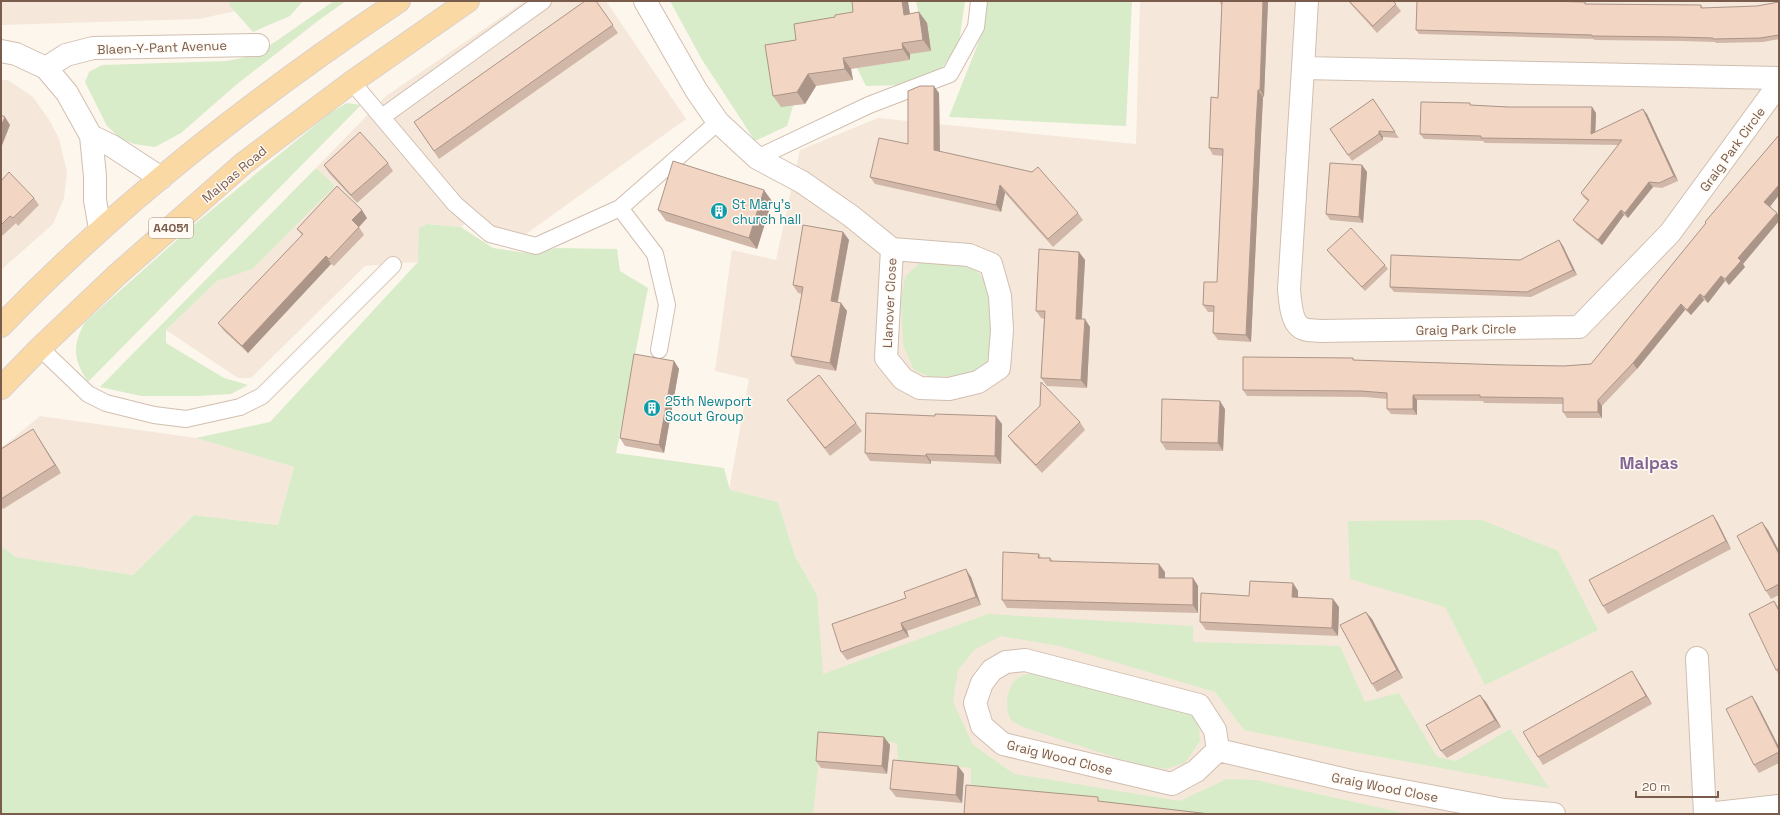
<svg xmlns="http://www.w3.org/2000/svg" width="1780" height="815" font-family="'Space Grotesk',sans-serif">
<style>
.residential{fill:#f5e8da}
.green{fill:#d8ecc9}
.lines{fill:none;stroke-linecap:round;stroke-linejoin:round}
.service-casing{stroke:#d1beb0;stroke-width:18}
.minor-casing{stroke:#d1beb0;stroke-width:24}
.primary-casing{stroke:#dad1cd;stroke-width:24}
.service{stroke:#fff;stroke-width:16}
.minor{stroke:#fff;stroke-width:22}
.primary{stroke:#fbd9a5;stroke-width:22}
.wall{fill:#d1b7a8}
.shaded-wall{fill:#aa9588}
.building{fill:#f3d5c3;stroke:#aa9588}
.labels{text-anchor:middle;stroke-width:3;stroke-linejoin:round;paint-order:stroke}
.shield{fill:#fffaf3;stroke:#a28b7f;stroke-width:1}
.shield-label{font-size:12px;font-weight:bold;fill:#7a5c4d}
.street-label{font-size:13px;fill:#7a5c4d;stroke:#fffaf3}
.culture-label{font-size:13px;fill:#0d838f;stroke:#fffaf3;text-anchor:start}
.district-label{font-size:17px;font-weight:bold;fill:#846695;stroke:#fffaf3}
</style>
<rect width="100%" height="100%" fill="#fdf6ec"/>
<!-- residential -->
<path class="residential" d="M 1,1 L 276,1 L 277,2 L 199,19 L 1,25 Z
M 525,1 L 606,1 L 686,119 L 526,234 L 493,228 L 474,216 L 461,227 L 428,224 L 418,262 L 365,266 L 251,378 L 238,378 L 166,330 L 217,281 L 252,268 L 334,186 L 316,168 L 386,96 Z
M 1140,1 L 1779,1 L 1779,814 L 813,814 L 821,733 L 817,595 L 795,556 L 778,502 L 729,490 L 749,379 L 715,371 L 732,250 L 776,260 L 800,150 L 878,118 L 1136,144 Z
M 1,80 L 8,80 L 33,97 L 50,121 L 59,139 L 67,172 L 64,198 L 53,224 L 1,270 Z
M 40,416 L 196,438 L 294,467 L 278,525 L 194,515 L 133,575 L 16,557 L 1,546 L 1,448 Z"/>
<!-- green -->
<path class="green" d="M 229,1 L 303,1 L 290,16 L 253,32 L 230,6 Z
M 334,1 L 346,1 L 319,20 L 236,85 L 181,133 L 155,147 L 134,144 L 120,138 L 107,126 L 85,82 L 89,72 L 102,65 L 227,61 L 256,55 Z
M 670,1 L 858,1 L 861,23 L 793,106 L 787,126 L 755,141 L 701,58 Z
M 916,1 L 965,1 L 959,43 L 942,68 L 901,85 L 866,86 L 857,68 L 910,60 L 910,54 L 921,24 Z
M 985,1 L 1132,1 L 1126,126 L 949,117 L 983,31 Z
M 347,103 L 361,105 L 88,382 C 73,359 72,346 85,322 L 197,222 L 330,113 Z
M 316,168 L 335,186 L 252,269 L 217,281 L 166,330 L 166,343 L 224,378 L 248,385 L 231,394 L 197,396 L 141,396 L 100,387 Z
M 428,224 L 461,227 L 493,248 L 532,254 L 556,248 L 617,249 L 620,271 L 648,288 L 616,453 L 724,468 L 730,490 L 778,502 L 795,556 L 817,595 L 823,674 L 988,614 L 1193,626 L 1193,642 L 1340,646 L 1365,702 L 1399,693 L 1437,757 L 1456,761 L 1510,729 L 1549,788 L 1348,751 L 1244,730 L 1215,692 L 1064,647 L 1001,636 L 975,649 L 958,670 L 953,701 L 972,744 L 1014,774 L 1180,801 L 1227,779 L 1256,780 L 1408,814 L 1196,814 L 971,791 L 971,768 L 898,760 L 897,743 L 822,733 L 813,814 L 1,814 L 1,546 L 16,557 L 133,575 L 194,515 L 278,525 L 294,467 L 196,438 L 270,422 L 418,262 L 419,228 Z
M 920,262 L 967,265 L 980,274 L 988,291 L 991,328 L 989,358 L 981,370 L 960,376 L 930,377 L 914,370 L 903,345 L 901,301 L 905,277 Z
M 1482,520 L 1558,551 L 1598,630 L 1485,685 L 1445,607 L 1350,579 L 1348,521 Z
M 1039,672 L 1184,710 L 1193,717 L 1199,727 L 1200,741 L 1185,763 L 1166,769 L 1152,767 L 1120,759 L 1023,727 C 1020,725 1014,723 1012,721 C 1003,710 1007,685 1018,678 C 1024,674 1032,673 1039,672 Z"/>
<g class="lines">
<!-- service casing -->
<g class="service-casing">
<path id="service" d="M 352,82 L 455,204 L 490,234 L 536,246 L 620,208
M 382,117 L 543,1
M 757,158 L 869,105 L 950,74 L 976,27 L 979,1
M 40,348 L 88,394 L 106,403 L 154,415 L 186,419 L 240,407 L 262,396 L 393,265
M 659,350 L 667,305 L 655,254 L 620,208 L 718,122"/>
</g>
<!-- minor casing -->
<g class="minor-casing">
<path id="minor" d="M 645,1 L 696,90 L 718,122 L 757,158 L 802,182 L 851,216 L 892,249 L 969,255 L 991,264 L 1000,296 L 1002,330 L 999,368 L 978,382 L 949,389 L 920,388 L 903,379 L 886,358 L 892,249
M 1,51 L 16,54 L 46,68 L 66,55 L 93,48 L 258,45
M 46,68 L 67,93 L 91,136 L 95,176 L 95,200 L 100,229
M 1303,68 L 1307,1
M 1779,78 L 1303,68 L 1289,289 C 1290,300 1291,325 1304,329 C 1309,331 1315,330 1320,331 L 1579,327 L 1670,233 L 1779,84
M 91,136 L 112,146 L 161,178
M 1697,658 L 1705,814
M 1025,660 L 1199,705 L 1215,730 L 1218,750 L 1196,771 L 1172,784 L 1003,744 L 982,726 L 975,703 L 982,683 L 992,670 L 1006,662 Z
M 1218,750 L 1351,781 L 1504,810 L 1554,814
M 1707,814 L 1779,806"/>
</g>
<!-- primary casing -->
<g class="primary-casing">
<path id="primary" d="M 1,326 C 120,202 256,97 399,1
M 1,388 L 40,348 L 118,274 L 244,163 L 352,82 L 468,1"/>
</g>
<!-- service -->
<use href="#service" class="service"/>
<!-- minor -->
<use href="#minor" class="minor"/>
<!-- primary -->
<use href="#primary" class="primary"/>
</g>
<!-- wall -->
<path class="wall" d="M 596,1 L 618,33 L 439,159 L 414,122 Z
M 1219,1 L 1268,1 L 1264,97 L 1263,97 L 1261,132 L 1251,342 L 1218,340 L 1213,333 L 1214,312 L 1208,312 L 1203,305 L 1217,282 L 1223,156 L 1213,155 L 1209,148 L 1218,98 L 1222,6 Z
M 1348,1 L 1393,1 L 1401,11 L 1377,33 Z
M 1585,2 L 1586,4 L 1701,5 L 1703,8 L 1757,6 L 1779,2 L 1779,39 L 1763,42 L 1716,43 L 1715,42 L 1680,41 L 1595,40 L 1593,39 L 1419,34 L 1416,30 Z
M 919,12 L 927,23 L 931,51 L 910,54 L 910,60 L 851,69 L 853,80 L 816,86 L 805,104 L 781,107 L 773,96 L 796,40 L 910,14 Z
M 939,93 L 940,151 L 1078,213 L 1083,220 L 1053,247 L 1005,193 L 1001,212 L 875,184 L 870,177 L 908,144 Z
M 1373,99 L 1399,138 L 1383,137 L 1383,140 L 1352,161 L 1330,129 Z
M 1472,105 L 1508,107 L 1592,107 L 1596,113 L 1595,133 L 1647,114 L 1678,181 L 1662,188 L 1653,187 L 1628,218 L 1624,215 L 1602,245 L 1577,225 L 1573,220 L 1588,201 L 1584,198 L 1581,193 L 1618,145 L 1485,143 L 1483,141 L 1424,139 L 1420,134 Z
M 1779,135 L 1779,195 L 1770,206 L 1779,216 L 1779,221 L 1743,264 L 1745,267 L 1729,285 L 1725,281 L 1708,303 L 1704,300 L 1691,315 L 1685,310 L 1637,369 L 1602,406 L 1602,418 L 1567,418 L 1563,412 L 1563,404 L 1484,403 L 1483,401 L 1417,400 L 1417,415 L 1391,414 L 1387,409 L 1387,399 L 1365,397 L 1247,396 L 1243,390 L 1353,358 L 1354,360 L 1506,365 L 1564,366 L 1591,364 L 1706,223 L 1705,222 Z
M 388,163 L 393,171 L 357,203 L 329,173 L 324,165 Z
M 1362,165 L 1367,172 L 1363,223 L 1330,220 L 1326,214 Z
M 1,181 L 34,198 L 39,205 L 18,226 L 16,223 L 1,237 Z
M 772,201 L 757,249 L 666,221 L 658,210 Z
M 367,218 L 359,227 L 364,235 L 334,266 L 331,264 L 248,353 L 224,331 L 218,323 L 302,235 L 297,229 Z
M 843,232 L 849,240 L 838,302 L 841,303 L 847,311 L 836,371 L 796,364 L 791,356 L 802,294 L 798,293 L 793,285 Z
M 1559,240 L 1563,246 L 1577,275 L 1531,297 L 1394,292 L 1390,287 L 1520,260 Z
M 1327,250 L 1385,265 L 1388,269 L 1365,291 L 1330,254 Z
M 1079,252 L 1085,260 L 1082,319 L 1090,327 L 1087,388 L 1047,386 L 1041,378 L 1044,319 L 1041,318 L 1036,311 Z
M 674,361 L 679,369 L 664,453 L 625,446 L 620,438 Z
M 787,400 L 856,423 L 862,431 L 830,456 Z
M 1225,409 L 1223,451 L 1166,450 L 1161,442 Z
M 1080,422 L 1085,430 L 1042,473 L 1014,444 L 1008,436 Z
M 1002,424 L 1001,464 L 931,461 L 931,464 L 870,461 L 865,453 Z
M 38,437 L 61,473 L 3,509 L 1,506 L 1,449 Z
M 1713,515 L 1718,523 L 1731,549 L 1608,614 L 1603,606 Z
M 1768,530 L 1779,551 L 1779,595 L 1771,599 L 1766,591 Z
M 1039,554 L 1041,558 L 1050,558 L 1053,561 L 1165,572 L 1165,578 L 1193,578 L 1198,586 L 1198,613 L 1007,608 L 1002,600 Z
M 971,577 L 981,605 L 907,631 L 909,637 L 847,660 L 841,652 Z
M 1293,583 L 1298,591 L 1298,597 L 1333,599 L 1339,607 L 1338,636 L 1206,630 L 1200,622 L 1249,596 Z
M 1774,601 L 1779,608 L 1779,675 L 1776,670 Z
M 1372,619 L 1403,678 L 1377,692 L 1372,684 Z
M 1637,679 L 1652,704 L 1543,765 L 1538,757 Z
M 1752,696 L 1757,704 L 1779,747 L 1779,763 L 1759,773 L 1754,765 Z
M 1486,702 L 1501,727 L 1447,758 L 1441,751 Z
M 884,737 L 890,745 L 887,774 L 821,768 L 816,761 Z
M 958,766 L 964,774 L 962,803 L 896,797 L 890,789 Z"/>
<!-- shaded-wall -->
<path class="shaded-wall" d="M 902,1 L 908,1 L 912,26 L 904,15 Z
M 1263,1 L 1268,1 L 1264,97 L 1260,90 Z
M 919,12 L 927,23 L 931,51 L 923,40 Z
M 902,43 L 910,54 L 910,60 L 903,49 Z
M 843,58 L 851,69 L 853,80 L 845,69 Z
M 808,74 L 816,86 L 805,104 L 797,92 Z
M 934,86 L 939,93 L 940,157 L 934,150 Z
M 1258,90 L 1263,97 L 1251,342 L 1246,335 Z
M 1592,107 L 1596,113 L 1595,140 L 1591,134 Z
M 1643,109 L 1647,114 L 1678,181 L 1674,176 Z
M 5,117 L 10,125 L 1,148 L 1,126 Z
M 1379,131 L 1383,137 L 1383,140 L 1379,134 Z
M 1362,165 L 1367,172 L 1363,223 L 1359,217 Z
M 1649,182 L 1653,187 L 1628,218 L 1625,213 Z
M 1000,185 L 1005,193 L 1001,212 L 996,205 Z
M 1779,185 L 1779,195 L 1769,208 L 1764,202 Z
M 764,190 L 772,201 L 757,249 L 749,238 Z
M 362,210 L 367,218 L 358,228 L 352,220 Z
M 1621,210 L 1624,215 L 1602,245 L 1598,240 Z
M 1777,213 L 1779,216 L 1779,221 L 1743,264 L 1745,267 L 1729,285 L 1725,279 L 1738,258 Z
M 843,232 L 849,240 L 836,309 L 831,301 Z
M 1559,240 L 1563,246 L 1577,275 L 1573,270 Z
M 1079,252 L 1085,260 L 1081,327 L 1076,319 Z
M 326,256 L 331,264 L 248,353 L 242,346 Z
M 1721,276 L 1725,281 L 1708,303 L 1704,297 Z
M 1700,294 L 1704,300 L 1691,315 L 1687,310 Z
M 841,303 L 847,311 L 836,371 L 830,363 Z
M 1681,304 L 1685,310 L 1637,369 L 1633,363 Z
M 1085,319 L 1090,327 L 1087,388 L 1081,380 Z
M 674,361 L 679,369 L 664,453 L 659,445 Z
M 1413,395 L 1417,400 L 1417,415 L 1413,409 Z
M 1598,400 L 1602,406 L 1602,418 L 1598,412 Z
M 1220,401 L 1225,409 L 1223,451 L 1218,443 Z
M 996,416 L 1002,424 L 1001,464 L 995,456 Z
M 33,429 L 38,437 L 61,473 L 55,465 Z
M 926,454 L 931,461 L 931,464 L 926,456 Z
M 1713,515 L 1718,523 L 1731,549 L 1726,541 Z
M 1762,522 L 1768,530 L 1779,551 L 1779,554 Z
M 1159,564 L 1165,572 L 1165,586 L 1159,578 Z
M 966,569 L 971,577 L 981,605 L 976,597 Z
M 1193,578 L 1198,586 L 1198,613 L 1193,605 Z
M 1293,583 L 1298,591 L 1298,605 L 1292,597 Z
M 1333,599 L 1339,607 L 1338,636 L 1332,628 Z
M 1366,612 L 1372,619 L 1403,678 L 1397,670 Z
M 901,623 L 907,631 L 909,637 L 903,630 Z
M 1632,671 L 1637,679 L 1652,704 L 1646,696 Z
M 1480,695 L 1486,702 L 1501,727 L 1495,720 Z
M 1752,696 L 1757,704 L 1779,747 L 1779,750 Z
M 884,737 L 890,745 L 887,774 L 882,766 Z
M 958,766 L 964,774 L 962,803 L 956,795 Z"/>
<!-- building -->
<path class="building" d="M 585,1 L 596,1 L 613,25 L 434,151 L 414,122 Z
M 852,1 L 902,1 L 904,15 L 919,12 L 923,40 L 902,43 L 903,49 L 843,58 L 845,69 L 808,74 L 797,92 L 773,96 L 765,45 L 796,40 L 794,24 L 835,17 L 835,15 L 853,12 Z
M 1222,1 L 1263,1 L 1260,90 L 1258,90 L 1256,125 L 1246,335 L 1213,333 L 1214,306 L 1203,305 L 1204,282 L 1217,282 L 1223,149 L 1209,148 L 1211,97 L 1218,98 Z
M 1349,1 L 1393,1 L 1396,4 L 1373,26 Z
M 1417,1 L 1543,1 L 1585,2 L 1585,4 L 1701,5 L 1701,8 L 1757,6 L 1779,2 L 1779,35 L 1760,38 L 1713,39 L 1713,38 L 1677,37 L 1592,36 L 1592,35 L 1416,30 Z
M 920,86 L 934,86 L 934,150 L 1032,172 L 1038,167 L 1078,213 L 1048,239 L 1000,185 L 996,205 L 870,177 L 879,138 L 908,144 L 908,91 Z
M 1373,99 L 1395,132 L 1379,131 L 1379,134 L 1348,155 L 1330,129 Z
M 1421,102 L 1470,103 L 1470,105 L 1508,107 L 1592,107 L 1591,134 L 1643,109 L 1674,176 L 1659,183 L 1649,182 L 1625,213 L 1621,210 L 1598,240 L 1573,220 L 1589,200 L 1581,193 L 1622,140 L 1481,138 L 1481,136 L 1420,134 Z
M 1,115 L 5,117 L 1,126 Z
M 360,132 L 388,163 L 351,195 L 324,165 Z
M 1779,135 L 1779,185 L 1764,202 L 1777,213 L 1738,258 L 1741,261 L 1725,279 L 1721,276 L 1704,297 L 1700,294 L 1687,310 L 1681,304 L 1633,363 L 1598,400 L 1598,412 L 1563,412 L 1563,398 L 1480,397 L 1480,395 L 1413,395 L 1413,409 L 1387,409 L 1387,393 L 1361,391 L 1243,390 L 1243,357 L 1353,358 L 1353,360 L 1506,365 L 1564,366 L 1591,364 L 1706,223 L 1705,222 Z
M 673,161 L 764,190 L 749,238 L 658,210 Z
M 1330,163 L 1362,165 L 1359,217 L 1326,214 Z
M 9,172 L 34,198 L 13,218 L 10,216 L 1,225 L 1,181 Z
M 337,186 L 362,210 L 352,220 L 359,227 L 329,259 L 326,256 L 242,346 L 218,323 L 303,234 L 297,229 Z
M 803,225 L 843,232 L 831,301 L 841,303 L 830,363 L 791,356 L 803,287 L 793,285 Z
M 1351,228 L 1385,265 L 1362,287 L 1327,250 Z
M 1559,240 L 1573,270 L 1527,292 L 1390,287 L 1391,255 L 1520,260 Z
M 1039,249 L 1079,252 L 1076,319 L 1085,319 L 1081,380 L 1041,378 L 1045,311 L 1036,311 Z
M 634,354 L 674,361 L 659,445 L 620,438 Z
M 819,375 L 856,423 L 825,448 L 787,400 Z
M 1041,382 L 1080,422 L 1036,465 L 1008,436 L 1040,406 Z
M 1162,399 L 1220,401 L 1218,443 L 1161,442 Z
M 866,413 L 935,416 L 935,414 L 996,416 L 995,456 L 926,454 L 926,456 L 865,453 Z
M 33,429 L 55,465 L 1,499 L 1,449 Z
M 1713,515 L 1726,541 L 1603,606 L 1589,580 Z
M 1762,522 L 1779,554 L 1779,584 L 1766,591 L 1737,536 Z
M 1003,552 L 1039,554 L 1038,558 L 1050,558 L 1050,561 L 1159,564 L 1159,578 L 1193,578 L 1193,605 L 1002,600 Z
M 966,569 L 976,597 L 901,623 L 903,630 L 841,652 L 832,624 L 906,598 L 904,592 Z
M 1250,581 L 1293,583 L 1292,597 L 1333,599 L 1332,628 L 1200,622 L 1201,593 L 1249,596 Z
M 1774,601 L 1779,611 L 1779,668 L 1776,670 L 1749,614 Z
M 1366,612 L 1397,670 L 1372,684 L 1340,625 Z
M 1632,671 L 1646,696 L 1538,757 L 1523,732 Z
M 1480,695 L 1495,720 L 1441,751 L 1426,725 Z
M 1752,696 L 1779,750 L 1779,752 L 1754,765 L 1726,709 Z
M 818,732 L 884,737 L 882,766 L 816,761 Z
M 893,760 L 958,766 L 956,795 L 890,789 Z
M 966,785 L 1098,797 L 1098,801 L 1210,814 L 964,814 Z"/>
<!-- icons -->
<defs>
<g id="building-disc" transform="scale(0.9)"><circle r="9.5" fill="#0f9aa8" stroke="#fffaf3"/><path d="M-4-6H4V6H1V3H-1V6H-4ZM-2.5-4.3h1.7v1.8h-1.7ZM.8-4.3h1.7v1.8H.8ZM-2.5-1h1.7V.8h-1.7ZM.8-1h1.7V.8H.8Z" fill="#fff"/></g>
</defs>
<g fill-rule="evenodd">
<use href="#building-disc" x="719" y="211"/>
<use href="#building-disc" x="652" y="408"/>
</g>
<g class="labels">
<!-- shield labels -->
<rect class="shield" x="149" y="218" width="44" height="20" rx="3"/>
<g class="shield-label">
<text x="171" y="232">A4051</text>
</g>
<!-- street labels -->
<g class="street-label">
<text transform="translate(162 47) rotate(-2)" y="5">Blaen-Y-Pant Avenue</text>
<text transform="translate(1732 149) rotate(-54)" y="5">Graig Park Circle</text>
<text transform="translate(234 174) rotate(-40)" y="5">Malpas Road</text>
<text transform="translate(889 303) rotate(-87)" y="5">Llanover Close</text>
<text transform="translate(1466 329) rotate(-1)" y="5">Graig Park Circle</text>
<text transform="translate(1060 757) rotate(14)" y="5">Graig Wood Close</text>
<text transform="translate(1385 787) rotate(11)" y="5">Graig Wood Close</text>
</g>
<!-- culture labels -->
<g class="culture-label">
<text x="732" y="209">St Mary's<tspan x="732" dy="15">church hall</tspan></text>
<text x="665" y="406">25th Newport<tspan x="665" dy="15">Scout Group</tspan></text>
</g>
<!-- district labels -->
<g class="district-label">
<text x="1649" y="469">Malpas</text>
</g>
</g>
<!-- border -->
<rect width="1780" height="815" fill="none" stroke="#7a5c4d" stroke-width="4"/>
<!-- scale -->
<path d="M1636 791v6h82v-6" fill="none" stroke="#7a5c4d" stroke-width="2"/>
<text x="1642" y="791" font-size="12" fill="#7a5c4d" stroke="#fffaf3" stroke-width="3" paint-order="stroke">20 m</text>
</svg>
